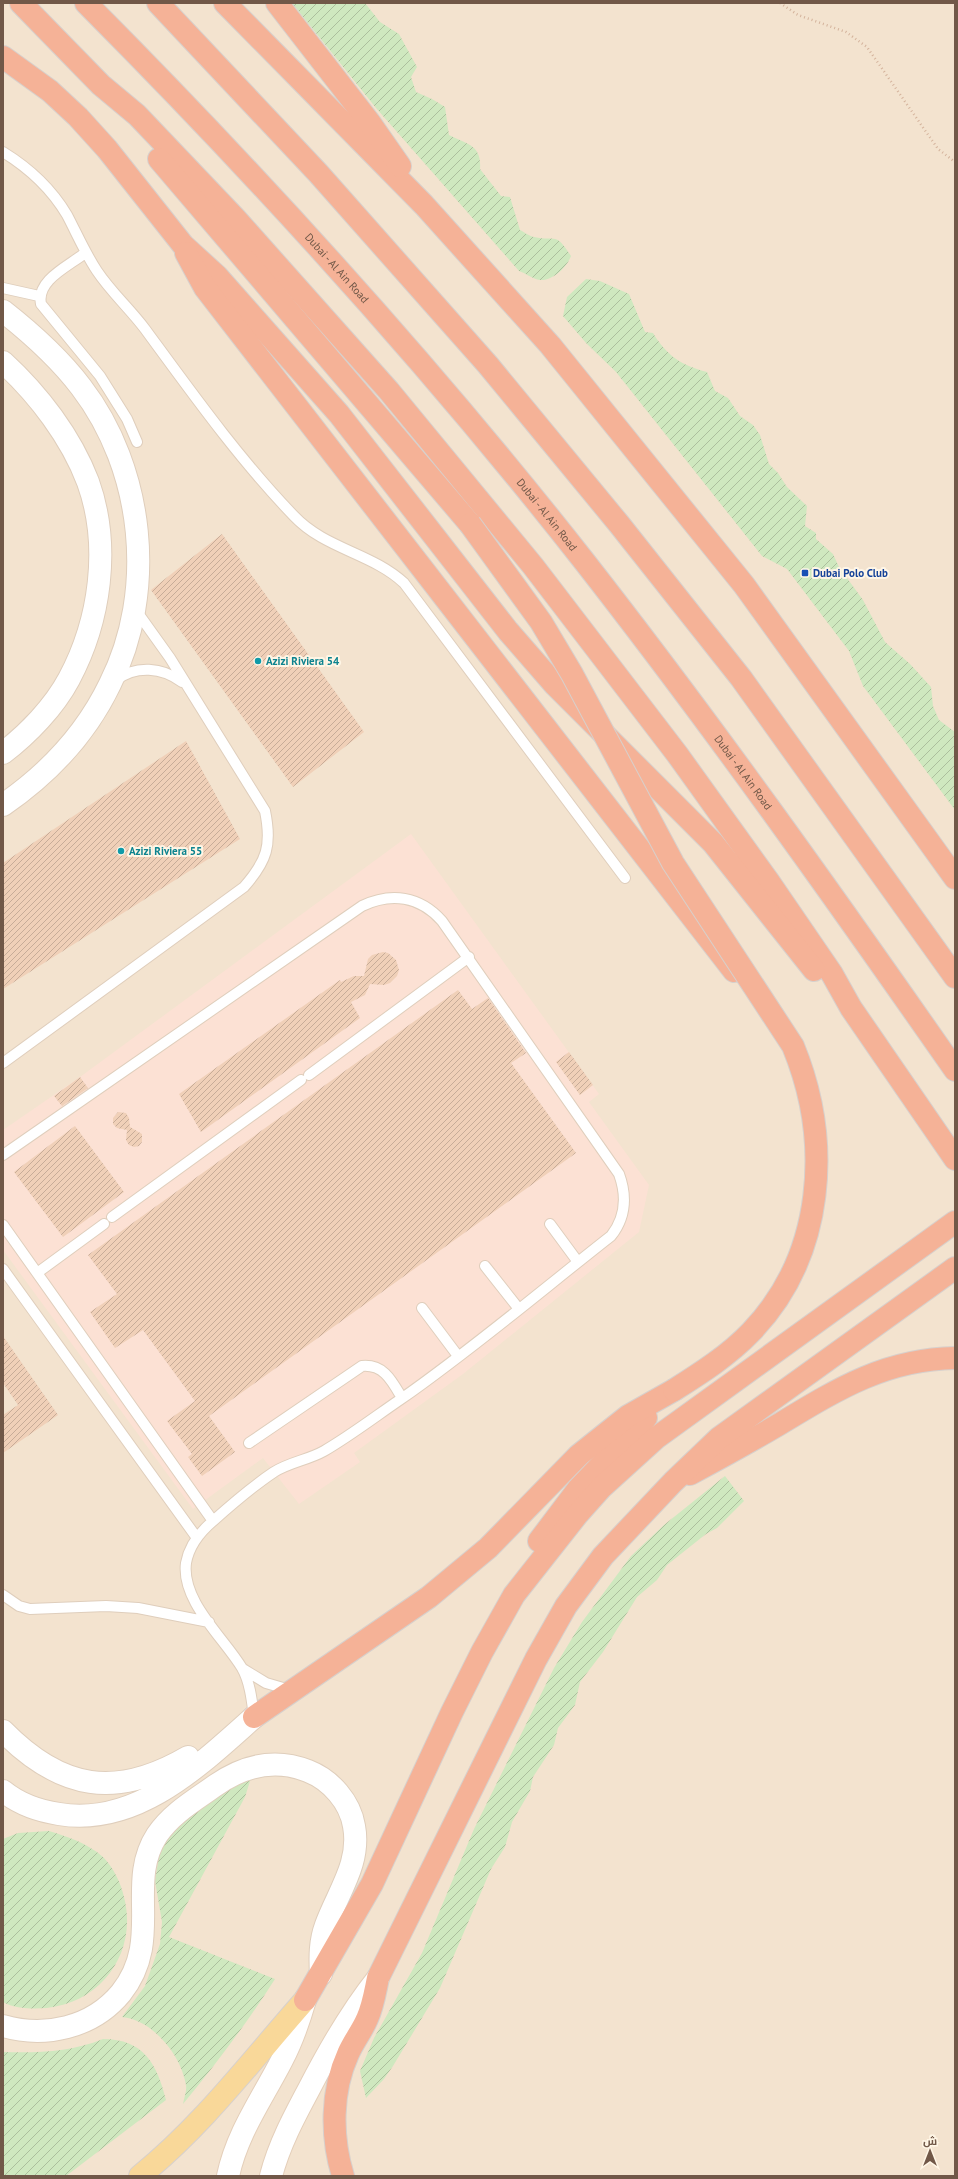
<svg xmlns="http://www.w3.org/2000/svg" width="958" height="2179" font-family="'PT Sans',Cairo,sans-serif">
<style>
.residential{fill:#f3e3cf}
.commercial{fill:#fce1d4}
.garden{fill:url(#garden-furrows)}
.building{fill:url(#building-hatch)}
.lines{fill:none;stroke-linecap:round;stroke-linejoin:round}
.service-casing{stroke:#dfcebc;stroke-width:12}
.tertiary-casing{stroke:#dfcebc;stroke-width:24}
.secondary-casing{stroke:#e4cfba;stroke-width:24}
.primary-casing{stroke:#d7d0cc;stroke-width:24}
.motorway-casing{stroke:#d7d0cc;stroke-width:24}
.path{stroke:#d4b39c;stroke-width:2.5;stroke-dasharray:1 3;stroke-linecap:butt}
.service{stroke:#fff;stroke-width:10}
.tertiary{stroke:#fff;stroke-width:22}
.secondary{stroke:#fff;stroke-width:22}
.primary{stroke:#f9d899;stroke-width:22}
.motorway{stroke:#f5b297;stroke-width:22}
.motorway-bridge-casing{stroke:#d7d0cc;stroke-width:24;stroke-linecap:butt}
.motorway-bridge{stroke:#f5b297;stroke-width:22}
.transit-dot{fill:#1a4fb4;stroke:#fff6e6;stroke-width:1.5}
.culture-dot{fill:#0f9aa8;stroke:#fff6e6;stroke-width:1.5}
.labels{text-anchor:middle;stroke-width:4;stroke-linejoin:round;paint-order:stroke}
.street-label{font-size:11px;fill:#715848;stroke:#fff6e6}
.transit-label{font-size:11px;font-weight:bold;fill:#164399;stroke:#fff6e6;text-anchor:start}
.culture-label{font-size:11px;font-weight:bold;fill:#0d838f;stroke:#fff6e6;text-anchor:start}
</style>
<defs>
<pattern id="garden-furrows" width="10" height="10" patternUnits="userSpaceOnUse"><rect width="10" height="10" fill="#cfe8bf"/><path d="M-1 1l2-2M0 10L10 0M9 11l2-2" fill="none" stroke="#acbf9d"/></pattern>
<pattern id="building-hatch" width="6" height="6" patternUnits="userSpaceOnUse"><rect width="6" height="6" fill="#f0d0b8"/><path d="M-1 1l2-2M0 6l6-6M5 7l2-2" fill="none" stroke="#c7ac98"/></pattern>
</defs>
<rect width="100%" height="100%" fill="#fbf1e0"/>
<!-- residential -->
<path class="residential" d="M 3,3 L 955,3 L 955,2176 L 3,2176 Z"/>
<!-- commercial -->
<path class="commercial" d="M 411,834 L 599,1094 L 589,1102 L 649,1185 L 639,1232 L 463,1374 L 354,1453 L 360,1462 L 299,1504 L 263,1458 L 193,1509 L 3,1250 L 3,1130 L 80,1077 Z"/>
<!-- garden -->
<path class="garden" d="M 292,3 L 365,3 L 380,22 L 399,34 L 417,67 L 411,77 L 416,92 L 432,99 L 445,107 L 449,135 C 467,144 482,145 480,169 L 501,196 L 510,197 L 520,230 C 524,232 529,236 534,237 C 557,242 555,231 571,256 C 567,267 553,281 540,280 C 533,279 525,273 519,271 L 376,108 Z
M 586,279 L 600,281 L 629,294 L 645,332 L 653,333 C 667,356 681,365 707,372 L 715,391 L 728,398 L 740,416 L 753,425 L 760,435 L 769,464 L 778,473 L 787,487 L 807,506 L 805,526 L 816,533 L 816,539 L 833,554 L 839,567 L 863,600 L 885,642 L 910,664 L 931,687 L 933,706 L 939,720 L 955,732 L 955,810 L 863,686 L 849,651 L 787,569 L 762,556 L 616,372 L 586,343 L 563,316 L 567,297 Z
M 725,1476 L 744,1501 L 717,1528 L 706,1534 L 667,1565 L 657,1580 L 637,1597 L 603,1652 L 580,1682 L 575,1705 L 558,1728 L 554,1745 L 533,1777 L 530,1791 L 512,1822 L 505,1847 L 491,1869 L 440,1988 L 393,2066 L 384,2079 L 366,2098 L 360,2071 L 374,2038 L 422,1953 L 474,1829 L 554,1668 L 582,1622 L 631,1556 L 664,1525 Z
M 251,1778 L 245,1797 L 169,1937 L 275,1979 C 247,2023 216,2064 183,2104 C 184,2098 187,2091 186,2085 C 181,2055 153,2020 122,2017 L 145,1986 L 160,1944 L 162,1922 L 155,1881 L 160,1850 L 172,1827 L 232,1783 Z
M 49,1831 C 69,1837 87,1843 103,1857 C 113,1867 121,1883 124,1897 C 138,1951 103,2002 47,2008 C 34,2009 15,2009 3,2002 L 3,1839 L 18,1833 Z
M 103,2039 C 144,2039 157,2064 166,2100 L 66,2176 L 3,2176 L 3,2052 C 38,2053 71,2052 103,2039 Z"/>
<!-- building -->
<path class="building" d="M 222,534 L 364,732 L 293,787 L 151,590 Z
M 186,741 L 240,839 L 3,989 L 3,863 Z
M 383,952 L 388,953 L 396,960 L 399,970 L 397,976 L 390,983 L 384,985 L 370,984 L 365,995 L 351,1002 L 360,1018 L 201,1132 L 179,1094 L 340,980 L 341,982 L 354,976 L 364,976 L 368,959 L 372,955 Z
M 458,990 L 472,1009 L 488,998 L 526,1053 L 511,1063 L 576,1153 L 209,1416 L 235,1452 L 202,1476 L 188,1457 L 192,1454 L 167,1421 L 195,1401 L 143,1330 L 115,1348 L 90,1312 L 117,1294 L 88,1255 Z
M 569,1052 L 593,1085 L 580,1095 L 556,1062 Z
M 80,1077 L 88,1088 L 62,1106 L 54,1096 Z
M 118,1112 L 126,1113 L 129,1118 L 130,1127 L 142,1134 L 142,1142 L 139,1146 L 134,1147 L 129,1145 L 126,1140 L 127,1130 L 117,1128 L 113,1124 L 113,1118 Z
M 75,1126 L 124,1192 L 63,1237 L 14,1172 Z
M 3,1336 L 58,1415 L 3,1453 L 3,1415 L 18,1405 L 3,1383 Z"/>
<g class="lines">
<!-- service casing -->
<g class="service-casing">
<path id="service" d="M 3,152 C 29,168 51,188 67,215 C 77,234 85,253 97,271 C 111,292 130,309 145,329 C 192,393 239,459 294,516 C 325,549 372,553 404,583 L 625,878
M 85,253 C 69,266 36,280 41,304 L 100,376 L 127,419 L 137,442
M 3,288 L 39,296
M 116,680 C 136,665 162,667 182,682
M 3,1063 L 244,887 C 267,861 272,845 265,811 L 170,658 L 135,609
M 309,1075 L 469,957
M 3,1155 L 362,906 C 391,892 420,896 442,921 L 619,1174 C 627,1196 626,1217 611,1236 C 542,1290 474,1348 401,1399 C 376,1416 350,1436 324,1451 C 308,1460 290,1462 274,1472 C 253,1486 232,1504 213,1521 C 200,1532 189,1546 186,1563 C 181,1601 224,1638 242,1668 C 250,1682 252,1701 254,1717
M 112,1217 L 301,1080
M 550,1224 L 578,1262
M 3,1225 L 213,1521
M 485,1266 L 519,1309
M 3,1269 L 197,1538
M 37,1273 L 104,1224
M 422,1308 L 458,1356
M 249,1443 L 362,1366 C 384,1364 392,1381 402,1398
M 3,1595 L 19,1606 L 30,1609 L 106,1606 L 138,1608 L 209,1622
M 243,1669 L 266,1683 L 290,1690"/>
</g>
<!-- tertiary casing -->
<g class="tertiary-casing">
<path id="tertiary" d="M 3,311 C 31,333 59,358 81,387 C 144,469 157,591 110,684 C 86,734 48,774 3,805
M 3,362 C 38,394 71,437 88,482 C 111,546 100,621 69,679 C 54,707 28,734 3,753
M 3,1731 C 61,1790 116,1799 188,1757
M 3,1791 C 19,1804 39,1811 59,1814 C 137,1827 200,1765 254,1717
M 3,2026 C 45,2038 92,2028 121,1993 C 164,1939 125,1884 157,1835 C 172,1813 195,1800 216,1785 C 245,1765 275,1758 308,1771 C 331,1780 350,1802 354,1826 C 361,1863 338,1892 326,1925 C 320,1941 320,1957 321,1974"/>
</g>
<!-- secondary casing -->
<g class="secondary-casing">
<path id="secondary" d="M 228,2176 C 237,2133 262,2099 282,2060 C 292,2041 299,2021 305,2000
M 271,2176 C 279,2145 294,2117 309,2089 C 329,2050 350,2013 378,1978"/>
</g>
<!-- primary casing -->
<g class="primary-casing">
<path id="primary" d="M 140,2176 C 203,2125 251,2061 305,2000"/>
</g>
<!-- motorway casing -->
<g class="motorway-casing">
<g id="motorway">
<path d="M 21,3 L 101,85 L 137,115 L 235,218 L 389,391 L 533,566 L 677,754 L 769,882 L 832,974 L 851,1008 L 955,1159"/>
<path id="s1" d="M 86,3 C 262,180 430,365 584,561 C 713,726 835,898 955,1070"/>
<path d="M 158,3 L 318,173 L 488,365 L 619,524 L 741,678 L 955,977"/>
<path d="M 225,3 L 424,205 L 550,345 L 744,585 L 955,878"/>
<path d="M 277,3 L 370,123 L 400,166"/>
<path d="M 3,57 L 50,91 L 78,117 L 107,149 L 183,245 L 217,276 L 339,414 L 508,631 L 555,685 L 713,843 L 814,970"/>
<path d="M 159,159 L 470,524"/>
<path d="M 186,253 L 205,288 L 734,971"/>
<path d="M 690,1474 C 720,1458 749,1442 778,1425 C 836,1390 885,1359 955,1358"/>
<path d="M 539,1541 L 579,1488 L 646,1418"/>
<path d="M 254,1717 L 429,1597 L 488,1548 L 579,1455 L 628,1416 L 674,1390"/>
<path d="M 305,2000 L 372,1884 L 452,1712 L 482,1652 L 514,1595 L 577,1515 L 602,1487 L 656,1438 L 955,1222"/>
<path d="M 343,2176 C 331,2137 331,2091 348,2054 C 353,2042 362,2031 367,2019 C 373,2006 375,1992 378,1978 L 536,1659 L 566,1606 L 603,1556 L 673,1482 L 719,1438 L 955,1268"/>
</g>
</g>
<!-- path -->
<path class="path" d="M 780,3 L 798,15 L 846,32 L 867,47 L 938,149 L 955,162"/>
<!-- service -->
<use href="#service" class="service"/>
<!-- tertiary -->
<use href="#tertiary" class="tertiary"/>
<!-- secondary -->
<use href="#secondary" class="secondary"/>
<!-- primary -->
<use href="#primary" class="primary"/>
<!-- motorway -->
<use href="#motorway" class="motorway"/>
<!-- motorway-bridge casing -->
<g class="motorway-bridge-casing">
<path id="motorway-bridge" d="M 470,524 L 541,622 L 572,674 L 673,863 L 793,1046 C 832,1141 825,1255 751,1332 C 729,1355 701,1373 674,1390"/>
</g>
<!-- motorway-bridge -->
<use href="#motorway-bridge" class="motorway-bridge"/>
</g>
<!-- markers -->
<rect class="transit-dot" x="801" y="569" width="8" height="8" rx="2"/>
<g class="culture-dot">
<circle cx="258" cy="661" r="4"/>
<circle cx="121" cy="851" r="4"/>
</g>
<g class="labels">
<!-- street labels -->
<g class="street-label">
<text dy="4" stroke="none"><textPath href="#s1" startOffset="365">Dubai - Al Ain Road</textPath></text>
<text dy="4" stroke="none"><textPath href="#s1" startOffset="689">Dubai - Al Ain Road</textPath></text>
<text dy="4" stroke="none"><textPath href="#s1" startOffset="1013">Dubai - Al Ain Road</textPath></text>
</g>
<!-- transit labels -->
<g class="transit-label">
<text x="813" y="577">Dubai Polo Club</text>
</g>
<!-- culture labels -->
<g class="culture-label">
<text x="266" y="665">Azizi Riviera 54</text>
<text x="129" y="855">Azizi Riviera 55</text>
</g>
</g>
<!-- border -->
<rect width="958" height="2179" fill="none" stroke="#715848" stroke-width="8"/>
<!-- north arrow -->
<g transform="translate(930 2151)" stroke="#fff6e6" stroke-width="3" paint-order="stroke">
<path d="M0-3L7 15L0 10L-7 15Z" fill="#715848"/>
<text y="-6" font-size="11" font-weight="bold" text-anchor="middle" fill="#715848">ش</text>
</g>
</svg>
